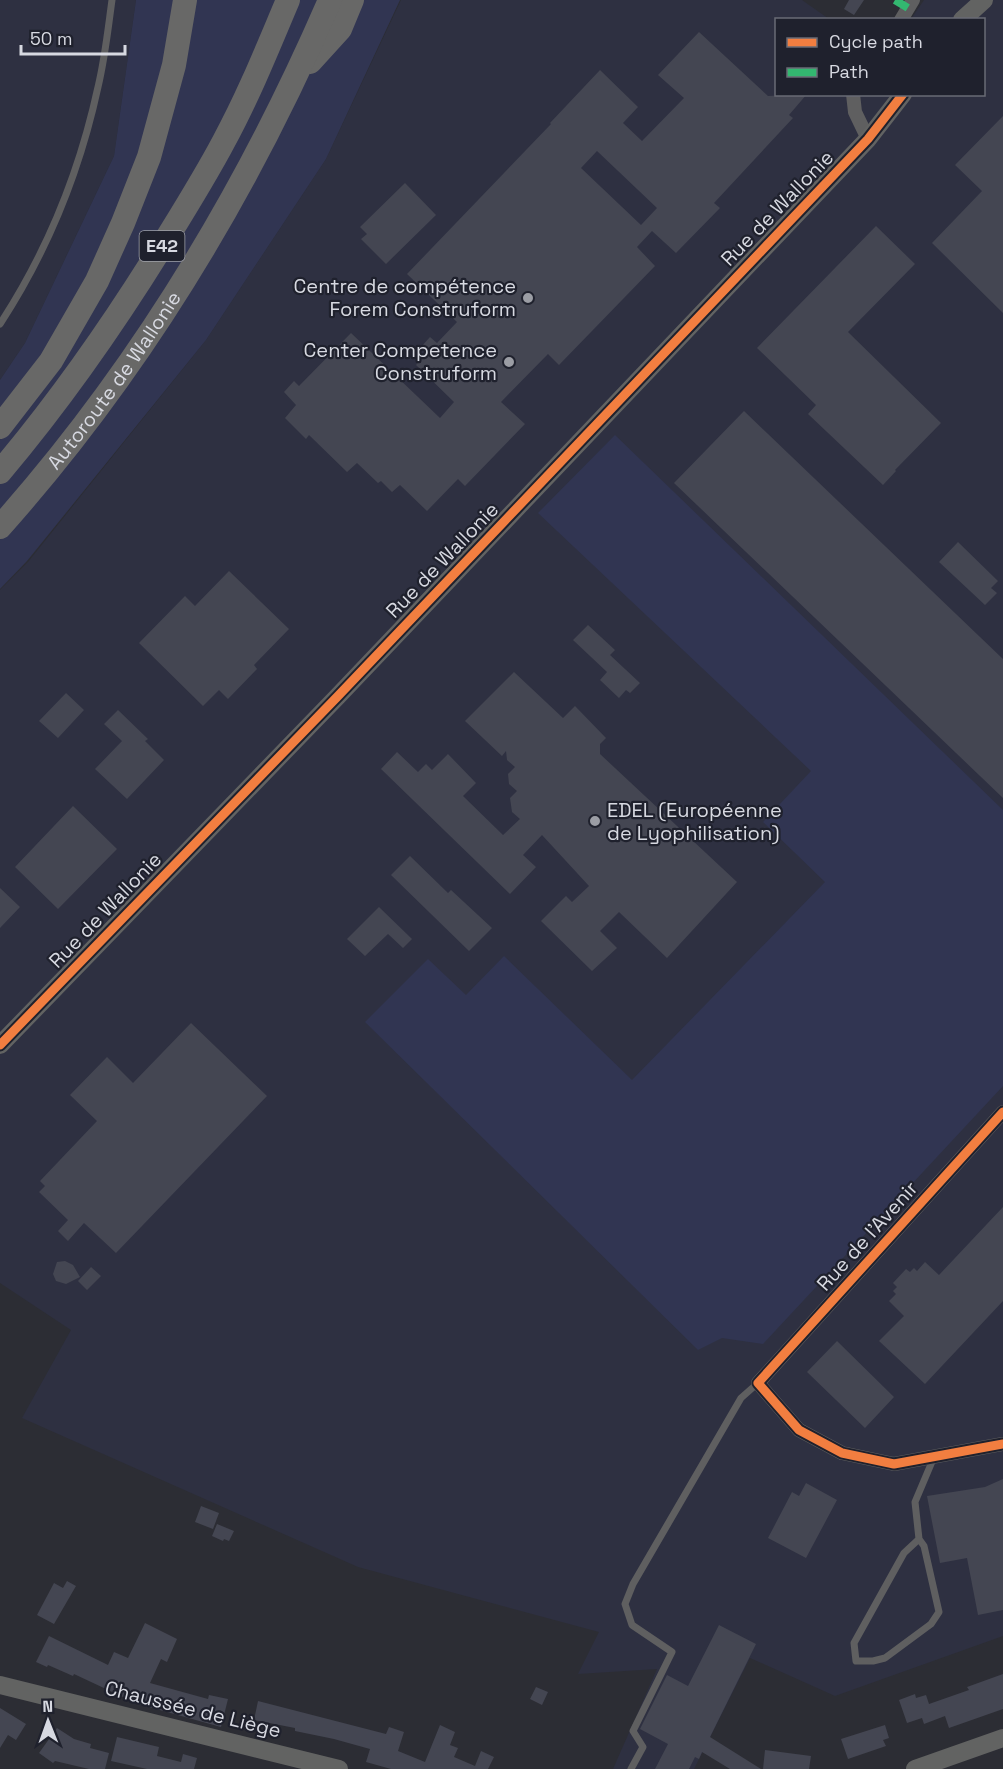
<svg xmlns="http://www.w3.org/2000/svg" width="1003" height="1769" font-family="'Space Grotesk',sans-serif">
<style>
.built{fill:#2e3041}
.green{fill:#313552}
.building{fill:#444652;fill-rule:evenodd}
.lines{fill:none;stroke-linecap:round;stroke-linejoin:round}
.lane{stroke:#5f5f60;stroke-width:7}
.street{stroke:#5f5f60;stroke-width:14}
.secondary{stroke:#626362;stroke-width:18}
.highway{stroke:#686867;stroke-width:24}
.quiet{stroke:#33b770;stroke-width:8;stroke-dasharray:15 8;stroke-linecap:butt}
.cycleway-casing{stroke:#1f212d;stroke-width:13}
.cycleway{stroke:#f27e40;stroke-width:9}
.poi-dot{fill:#9b9da4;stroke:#1f212d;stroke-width:2}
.labels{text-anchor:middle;stroke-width:4.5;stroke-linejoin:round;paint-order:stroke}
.shield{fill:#1f212d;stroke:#a0a2ab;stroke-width:1.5}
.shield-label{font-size:18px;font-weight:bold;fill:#d7d9e1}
.street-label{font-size:20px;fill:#d7d9e1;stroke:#1f212d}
.poi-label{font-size:20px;fill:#d7d9e1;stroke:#1f212d;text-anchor:end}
</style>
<rect width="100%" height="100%" fill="#2c2d34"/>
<!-- built -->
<path class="built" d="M 0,0 L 136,0 L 114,156 L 25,343 L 0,380 Z
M 401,0 L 802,0 L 829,19 L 776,20 L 776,94 L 984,94 L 984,20 L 911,19 L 924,0 L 1003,0 L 1003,1636 L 835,1696 L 750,1658 L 694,1769 L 613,1769 L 657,1669 L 578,1674 L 599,1632 L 358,1567 L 22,1418 L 71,1330 L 0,1283 L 0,590 L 28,562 L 206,340 L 326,159 Z"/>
<!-- green -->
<path class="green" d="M 136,0 L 400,0 L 326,159 L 206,340 L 27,561 L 0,589 L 0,380 L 25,343 L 114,156 Z
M 615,435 L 1003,810 L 1003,1086 L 763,1344 L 722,1338 L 698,1350 L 365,1022 L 428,959 L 466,995 L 504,956 L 632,1080 L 825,882 L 763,822 L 811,771 L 538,513 Z"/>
<!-- building -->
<path class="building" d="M 849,0 L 864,0 L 854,15 L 844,9 Z
M 699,32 L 768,96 L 807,94 L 789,115 L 793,118 L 714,203 L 720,208 L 676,253 L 652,231 L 637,247 L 655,266 L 559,365 L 548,354 L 501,402 L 525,424 L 465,486 L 458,479 L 427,511 L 400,485 L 392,492 L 381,481 L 378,483 L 357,463 L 347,472 L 309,435 L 306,439 L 285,418 L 296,405 L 284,392 L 294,381 L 299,386 L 351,333 L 440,418 L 454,402 L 416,365 L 427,353 L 421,347 L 430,337 L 437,343 L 457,322 L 407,274 L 551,124 L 550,123 L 600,70 L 638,107 L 623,123 L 642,141 L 684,98 L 658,75 ZM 597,151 L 657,208 L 641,225 L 581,168 Z
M 1003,116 L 1003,313 L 932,243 L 982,191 L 955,165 Z
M 405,183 L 436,215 L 386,264 L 361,239 L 367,234 L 360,227 Z
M 876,226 L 915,264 L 848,332 L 941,423 L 895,470 L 896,471 L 883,485 L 808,414 L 816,405 L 757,348 Z
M 744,411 L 1003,659 L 1003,798 L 674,483 Z
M 958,542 L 998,581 L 991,588 L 997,593 L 985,605 L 939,562 Z
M 229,571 L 289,629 L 254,665 L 257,669 L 228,699 L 219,690 L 203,706 L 139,643 L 185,596 L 195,606 Z
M 588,625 L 615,650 L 610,655 L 640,683 L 630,693 L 626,690 L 619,698 L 600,680 L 607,672 L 573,640 Z
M 514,672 L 563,718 L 575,706 L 606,738 L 600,744 L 600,754 L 737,882 L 667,958 L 619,912 L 600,931 L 617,948 L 592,971 L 541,921 L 566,896 L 572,902 L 589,886 L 542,835 L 523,855 L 536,867 L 510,894 L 381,769 L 397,752 L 418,772 L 426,764 L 432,770 L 448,754 L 476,783 L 463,796 L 503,835 L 520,819 L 512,812 L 510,798 L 517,791 L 509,784 L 508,774 L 515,767 L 507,760 L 506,751 L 502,756 L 465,721 Z
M 66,693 L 84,710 L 58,738 L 39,721 Z
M 118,710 L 148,739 L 145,741 L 164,760 L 127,799 L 95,769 L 122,741 L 104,724 Z
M 73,806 L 117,849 L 58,909 L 15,867 Z
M 410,856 L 448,893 L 451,890 L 492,928 L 469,951 L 391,875 Z
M 0,888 L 20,907 L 0,928 Z
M 379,907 L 412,939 L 403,948 L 388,934 L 365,956 L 347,939 Z
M 191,1023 L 267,1096 L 116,1253 L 84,1223 L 68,1241 L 58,1231 L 68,1220 L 39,1192 L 45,1186 L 40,1181 L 97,1121 L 70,1095 L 107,1057 L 133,1083 Z
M 1003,1207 L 1003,1301 L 925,1384 L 879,1341 L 904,1316 L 889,1301 L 896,1294 L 893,1291 L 897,1287 L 893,1283 L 906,1269 L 910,1272 L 914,1268 L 917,1271 L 925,1262 L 939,1275 Z
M 65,1261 L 73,1265 L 80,1277 L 66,1284 L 56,1281 L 53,1274 L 57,1262 Z
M 91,1267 L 101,1276 L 87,1290 L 78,1281 Z
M 837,1341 L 894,1397 L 865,1428 L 807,1372 Z
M 1003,1479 L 1003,1610 L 978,1615 L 967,1558 L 940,1563 L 927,1496 L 985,1487 Z
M 806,1483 L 837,1500 L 806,1558 L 768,1538 L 792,1492 L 799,1496 Z
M 201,1506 L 219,1513 L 213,1529 L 195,1522 Z
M 217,1524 L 234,1531 L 229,1541 L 224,1539 L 223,1541 L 212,1536 Z
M 67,1581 L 76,1586 L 54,1624 L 37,1615 L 54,1583 L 63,1588 Z
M 145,1623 L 177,1639 L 167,1662 L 161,1659 L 150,1683 L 208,1699 L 209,1695 L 228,1699 L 221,1727 L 138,1704 L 74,1674 L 73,1676 L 48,1665 L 47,1667 L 36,1662 L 49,1636 L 108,1665 L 114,1652 L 128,1658 Z
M 719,1625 L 756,1644 L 710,1737 L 761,1769 L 730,1769 L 702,1752 L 699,1759 L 695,1757 L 689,1769 L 655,1769 L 668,1744 L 640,1729 L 667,1675 L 688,1686 Z
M 1003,1674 L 1003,1709 L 949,1728 L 945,1716 L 924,1724 L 922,1718 L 907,1723 L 899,1700 L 915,1694 L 916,1698 L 926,1695 L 929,1704 L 969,1690 L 967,1687 Z
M 536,1687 L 548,1692 L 542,1705 L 530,1699 Z
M 258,1701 L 386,1734 L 389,1727 L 404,1732 L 398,1751 L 425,1762 L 440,1725 L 455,1732 L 450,1745 L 458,1748 L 454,1757 L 475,1766 L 481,1751 L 494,1757 L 488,1769 L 391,1769 L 366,1762 L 370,1749 L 334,1739 L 295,1731 L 295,1728 L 254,1720 Z
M 0,1708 L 26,1724 L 16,1740 L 8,1735 L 0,1748 Z
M 885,1725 L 889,1738 L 883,1740 L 886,1746 L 848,1759 L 841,1739 Z
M 57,1728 L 74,1739 L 91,1744 L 90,1748 L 109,1753 L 105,1769 L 89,1769 L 55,1761 L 53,1763 L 39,1753 Z
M 117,1737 L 159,1747 L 157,1756 L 181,1762 L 183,1754 L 197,1758 L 194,1769 L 147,1769 L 111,1761 Z
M 765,1750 L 811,1756 L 809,1769 L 763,1769 Z"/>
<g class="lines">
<!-- lane -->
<path class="lane" d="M 0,324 C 47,252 80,170 98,87 C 105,58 108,29 112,0
M 919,1539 L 924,1546 L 939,1612 L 931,1624 L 885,1658 L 873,1661 L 856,1661 L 854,1643 L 904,1553 L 919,1539 L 915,1502 L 934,1457
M 631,1769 L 643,1747 L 633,1731 L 672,1652 L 632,1625 L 625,1604 L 633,1584 L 741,1398 L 758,1383"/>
<!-- street -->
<path class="street" d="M 901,20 L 913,0
M 853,94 L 855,112 L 868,139
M 1003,1112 L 758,1383 L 799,1430 L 842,1453 L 894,1464 L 1003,1444"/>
<!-- secondary -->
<path class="secondary" d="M 962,20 L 984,0
M 0,1045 L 338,696 L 868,139 L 903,94
M 0,1685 L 339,1769
M 915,1769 L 1003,1738"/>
<!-- highway -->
<g class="highway">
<path d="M 310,62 L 340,29 L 352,0"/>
<path d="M 0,427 L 51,361 L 97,281 L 123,223 L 149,157 L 174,65 L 185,0"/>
<path d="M 0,472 C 60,401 113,325 162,246 C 183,212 205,177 224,141 C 249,95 268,47 288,0"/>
<path id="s1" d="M 0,527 C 139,371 247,192 330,0"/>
</g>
<!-- quiet -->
<path class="quiet" d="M 895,0 L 908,8"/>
<!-- cycleway casing -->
<g class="cycleway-casing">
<path id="cycleway" d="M 0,1045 L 338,696 L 868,139 L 903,94
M 1003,1112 L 758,1383 L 799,1430 L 842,1453 L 894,1464 L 1003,1444"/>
</g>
<!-- cycleway -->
<use href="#cycleway" class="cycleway"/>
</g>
<!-- markers -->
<g class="poi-dot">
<circle cx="528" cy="298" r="6"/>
<circle cx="509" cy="362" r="6"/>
<circle cx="595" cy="821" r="6"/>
</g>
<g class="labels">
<!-- shield labels -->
<rect class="shield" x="139.5" y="231" width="45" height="30" rx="4.5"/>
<g class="shield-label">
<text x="162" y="252">E42</text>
</g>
<!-- street labels -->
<g class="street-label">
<text transform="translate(777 208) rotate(-46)" y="7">Rue de Wallonie</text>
<text dy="7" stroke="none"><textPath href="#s1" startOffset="186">Autoroute de Wallonie</textPath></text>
<text transform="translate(442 560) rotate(-46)" y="7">Rue de Wallonie</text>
<text transform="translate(105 910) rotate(-46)" y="7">Rue de Wallonie</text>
<text transform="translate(867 1236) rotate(-48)" y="7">Rue de l'Avenir</text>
<text transform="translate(193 1709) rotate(14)" y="7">Chaussée de Liège</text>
</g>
<!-- poi labels -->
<g class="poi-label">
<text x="516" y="293">Centre de compétence<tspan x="516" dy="23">Forem Construform</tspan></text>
<text x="497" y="357">Center Competence<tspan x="497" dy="23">Construform</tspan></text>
<text x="607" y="817" text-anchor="start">EDEL (Européenne<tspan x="607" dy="23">de Lyophilisation)</tspan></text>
</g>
</g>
<!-- legend -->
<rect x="775" y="18" width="210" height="78" fill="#1f212d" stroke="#696b75" stroke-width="1.5"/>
<rect x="787" y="38" width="30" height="9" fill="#f27e40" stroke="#696b75" stroke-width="1.5"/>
<text x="829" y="48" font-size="18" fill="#d7d9e1">Cycle path</text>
<rect x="787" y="68" width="30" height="9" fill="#33b770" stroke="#696b75" stroke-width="1.5"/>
<text x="829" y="78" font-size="18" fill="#d7d9e1">Path</text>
<!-- north arrow -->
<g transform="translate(48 1721) rotate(359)" stroke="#1f212d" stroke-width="4.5" paint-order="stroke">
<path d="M0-4.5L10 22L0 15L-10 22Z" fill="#d7d9e1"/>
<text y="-9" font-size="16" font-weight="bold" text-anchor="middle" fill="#d7d9e1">N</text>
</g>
<!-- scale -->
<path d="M21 45v9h104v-9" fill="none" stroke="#d7d9e1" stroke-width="3"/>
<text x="30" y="45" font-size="18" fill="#d7d9e1" stroke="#1f212d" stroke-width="4.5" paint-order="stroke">50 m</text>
</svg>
